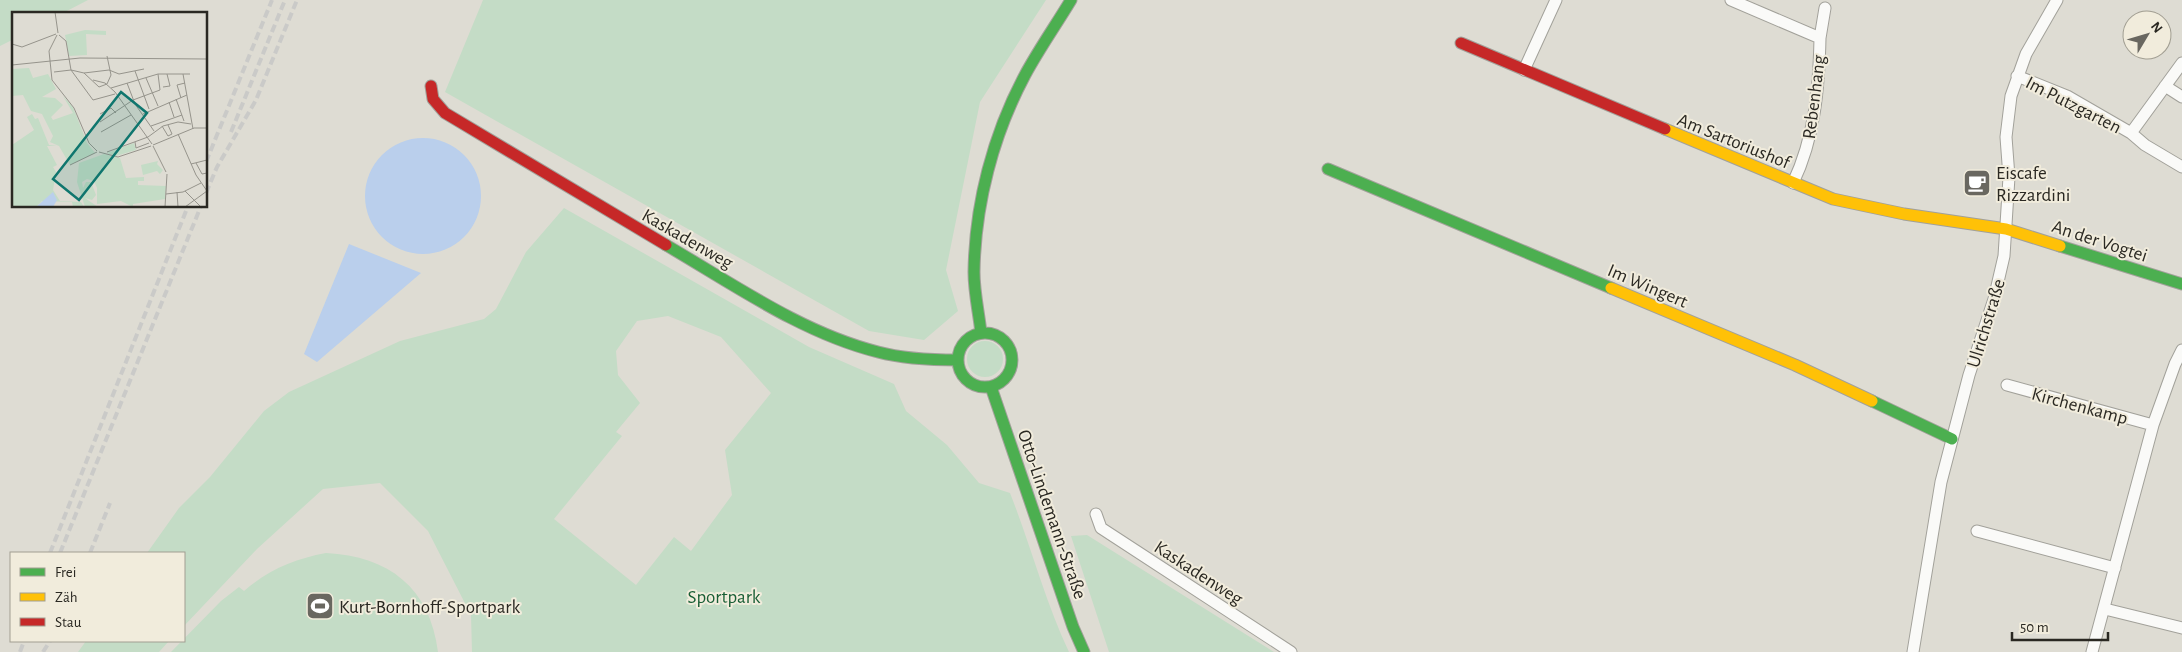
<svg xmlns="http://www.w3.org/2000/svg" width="2182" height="652" font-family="'Alegreya Sans',sans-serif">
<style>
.green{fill:#c4dcc6;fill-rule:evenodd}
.water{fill:#bacfec}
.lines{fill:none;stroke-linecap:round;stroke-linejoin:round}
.street-casing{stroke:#a2a19a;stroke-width:13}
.fast-casing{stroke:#a2a19a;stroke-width:13}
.slow-casing{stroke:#a2a19a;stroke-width:13}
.jam-casing{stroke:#a2a19a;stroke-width:13}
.street{stroke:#fafaf8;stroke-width:11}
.fast{stroke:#4caf50;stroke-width:11}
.slow{stroke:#ffc107;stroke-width:11}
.jam{stroke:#c62828;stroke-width:11}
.rail{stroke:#cacac8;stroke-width:4;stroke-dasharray:8 4;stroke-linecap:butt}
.labels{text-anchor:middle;stroke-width:4;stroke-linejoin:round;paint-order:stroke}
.street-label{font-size:19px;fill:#2a2822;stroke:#f1ecdc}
.poi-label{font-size:19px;fill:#2a2822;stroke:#f1ecdc;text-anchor:start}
.park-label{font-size:19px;fill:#185e35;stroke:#f1ecdc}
.inset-road{fill:none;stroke:#96948c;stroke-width:1}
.view{fill:#0f766e;fill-opacity:0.15;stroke:#0f766e;stroke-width:2.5}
.inset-edge{fill:none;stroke:#2a2822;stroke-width:2.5}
</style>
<rect width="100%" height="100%" fill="#dedcd3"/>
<!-- green -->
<path class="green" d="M 0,0 L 88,0 L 61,14 L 14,14 L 14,39 L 0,46 Z
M 483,0 L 1046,0 L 980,102 L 946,270 L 958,311 L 924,340 L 869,331 L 445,92 Z
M 564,208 L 809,347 L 894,384 L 906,411 L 947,445 L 979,483 L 1010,493 C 1031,546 1045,601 1069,652 L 472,652 L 471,615 L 428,531 L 380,483 L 323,489 L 257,549 L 184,626 L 184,553 L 147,553 L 179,508 L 210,477 L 264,411 L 289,392 L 400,341 L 484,319 L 496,309 L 526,252 ZM 668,316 L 721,337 L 771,393 L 725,450 L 732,495 L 691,551 L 674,537 L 636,585 L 554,519 L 622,436 L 616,432 L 640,403 L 618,375 L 616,351 L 637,321 Z
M967 359a18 18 0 1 1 36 0a18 18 0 1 1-36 0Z
M 1087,535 L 1274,652 L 1109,652 L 1071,536 Z
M 326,553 C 389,556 430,588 438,652 L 171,652 L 221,601 L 239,587 L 244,591 C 268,570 294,559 326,553 Z
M 86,641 L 169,641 L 159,652 L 78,652 Z"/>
<!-- water -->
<path class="water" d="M365 196a58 58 0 1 1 116 0a58 58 0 1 1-116 0Z
M 349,244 L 421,273 L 317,362 L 304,354 Z"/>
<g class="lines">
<!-- street casing -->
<g class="street-casing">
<path id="street" d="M 1731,0 L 1820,38 C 1819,87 1815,137 1793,183
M 1820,38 L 1825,8
M 1524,70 L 1556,0
M 2017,76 L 2067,96 L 2131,133 L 2182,63
M 2165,86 L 2182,97
M 2131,133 L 2145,145 L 2182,167
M 2007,385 L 2153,425
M 1096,514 L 1101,528 L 1291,652
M 1977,531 L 2115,568
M 2105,609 L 2182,628
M 1913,652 L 1941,482 L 1969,375 L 1994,299 L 2004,256 L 2009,177 L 2006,137 L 2011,96 L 2026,54 L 2057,0
M 2092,652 L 2153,425 L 2175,364 L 2182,350"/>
</g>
<!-- fast casing -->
<g class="fast-casing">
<path id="fast" d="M 1328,169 L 1611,288
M 666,245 C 733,284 802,333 878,352 C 904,359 931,360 958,360
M 2060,246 L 2182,284
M 981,333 C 979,313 974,293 974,272 C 975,204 993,135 1025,75 C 1039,49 1056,25 1071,0
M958 360a27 27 0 1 1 54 0a27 27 0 1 1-54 0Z
M 991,387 L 1073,627 L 1084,652
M 1872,401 L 1952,439"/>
</g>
<!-- slow casing -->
<g class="slow-casing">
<path id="slow" d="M 1665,129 L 1833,199 L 1904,214 L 2006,229 L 2060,246
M 1611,288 L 1795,365 L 1872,401"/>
</g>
<!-- jam casing -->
<g class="jam-casing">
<path id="jam" d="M 1461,43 L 1665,129
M 431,86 L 433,99 L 445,113 L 666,245"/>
</g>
<!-- street -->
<use href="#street" class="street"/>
<!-- fast -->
<use href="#fast" class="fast"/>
<!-- slow -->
<use href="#slow" class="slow"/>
<!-- jam -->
<use href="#jam" class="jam"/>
<!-- rail -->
<path class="rail" d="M 231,132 L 285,0
M 206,162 L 272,0
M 206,193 L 217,167 L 256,100 L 297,0
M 50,553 L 188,206
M 60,553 L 201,206
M 90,553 L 110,503
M 20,652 L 24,641
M 43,652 L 50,641"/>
</g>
<!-- icons -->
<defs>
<g id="cafe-square" transform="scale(1.4375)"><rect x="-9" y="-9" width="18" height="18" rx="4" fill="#696760" stroke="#f1ecdc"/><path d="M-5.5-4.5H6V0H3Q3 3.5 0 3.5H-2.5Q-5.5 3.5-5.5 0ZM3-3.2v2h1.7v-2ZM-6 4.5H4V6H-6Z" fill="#fff"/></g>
<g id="stadium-square" transform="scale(1.4375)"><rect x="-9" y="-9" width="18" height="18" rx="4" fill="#696760" stroke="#f1ecdc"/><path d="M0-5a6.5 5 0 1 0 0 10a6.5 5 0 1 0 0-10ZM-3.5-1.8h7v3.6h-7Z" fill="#fff"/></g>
</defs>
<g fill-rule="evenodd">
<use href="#cafe-square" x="1977" y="183"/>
<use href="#stadium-square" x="320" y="606"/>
</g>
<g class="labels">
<!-- street labels -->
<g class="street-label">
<text transform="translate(1813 97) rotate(-83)" y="7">Rebenhang</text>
<text transform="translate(2074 104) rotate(27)" y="7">Im Putzgarten</text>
<text transform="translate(1734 140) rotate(22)" y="7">Am Sartoriushof</text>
<text transform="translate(688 238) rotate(30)" y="7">Kaskadenweg</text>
<text transform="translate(2100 240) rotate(18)" y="7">An der Vogtei</text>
<text transform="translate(1648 285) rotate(23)" y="7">Im Wingert</text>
<text transform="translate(1985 323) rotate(-73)" y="7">Ulrichstraße</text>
<text transform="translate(2080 405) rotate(15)" y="7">Kirchenkamp</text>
<text transform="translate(1053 514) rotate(71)" y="7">Otto-Lindemann-Straße</text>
<text transform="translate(1199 572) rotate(33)" y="7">Kaskadenweg</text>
</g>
<!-- poi labels -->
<g class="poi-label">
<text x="1996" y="179">Eiscafe<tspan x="1996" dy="22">Rizzardini</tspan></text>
<text x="339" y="613">Kurt-Bornhoff-Sportpark</text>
</g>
<!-- park labels -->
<g class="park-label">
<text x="724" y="603">Sportpark</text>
</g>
</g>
<!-- overview -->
<g transform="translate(12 12)">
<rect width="195" height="195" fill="#dedcd3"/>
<path d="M 73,18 L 94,19 L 94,23 L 74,22 L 75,43 L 57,44 L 53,23 ZM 17,56 L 21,66 L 36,62 L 44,77 L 30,85 L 43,86 L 51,93 L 39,105 L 41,108 L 61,101 L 51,84 L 61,95 L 75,131 L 83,141 L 58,153 L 47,134 L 38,130 L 41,124 L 30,102 L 19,99 L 11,83 L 0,84 L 0,57 ZM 20,102 L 23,107 L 26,106 L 37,133 L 45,134 L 35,134 L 45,153 L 41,155 L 44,160 L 41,178 L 48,189 L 69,190 L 72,195 L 61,195 L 60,190 L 30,189 L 24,195 L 0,195 L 0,133 L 22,118 L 15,105 ZM 122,131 L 124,138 L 104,144 L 95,141 ZM 92,142 L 108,146 L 114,166 L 132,165 L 132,169 L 126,169 L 126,173 L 154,174 L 153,187 L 121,192 L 121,195 L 109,189 L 85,192 L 85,176 L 82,169 L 75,167 L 70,170 L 71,176 L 74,170 L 79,170 L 84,183 L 80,188 L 73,186 L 86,195 L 73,195 L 65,170 L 67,151 ZM 146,149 L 145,152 L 151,158 L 148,162 L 145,159 L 131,163 L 129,153 Z" fill="#c4dcc6"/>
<path d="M 41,180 L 45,188 L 41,195 L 24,195 Z" fill="#bacfec"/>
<path class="inset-road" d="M 43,0 L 46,21M 45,23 L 37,39 L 40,68 L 62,96 L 77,131 L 85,139M 47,23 L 54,29 L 59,58 L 72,61 L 87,75 L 95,72M 0,32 L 10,35 L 44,22M 0,53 L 68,46 L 195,47M 59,58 L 81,88 L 103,82M 123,59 L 137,97M 42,60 L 59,58M 72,61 L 97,58 L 107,62 L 132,57M 171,62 L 181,117M 134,66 L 146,94M 81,68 L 93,71 L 103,80 L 140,132M 115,71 L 123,92 L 142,119M 95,72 L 99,63 L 95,44M 151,75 L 158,74 L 155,62M 99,76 L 146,62 L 178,62M 169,86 L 165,73 L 173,71M 164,87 L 172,109M 157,90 L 162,105M 88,102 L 99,96 L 104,101M 131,102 L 175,83M 88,110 L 121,88 L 148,78 L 146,62M 139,114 L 170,103M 150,114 L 156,124 L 160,122 L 156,113M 89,120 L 119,103M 166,122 L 184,163 L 195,179M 123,130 L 124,136 L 137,131M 141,133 L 182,116 L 195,116M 141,134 L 154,160M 87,140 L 106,145 L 139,134M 95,140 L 136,125 L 151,114 L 166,110 L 179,112M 184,151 L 190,162 L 195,161M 179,152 L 195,148M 58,153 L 85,140M 173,179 L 189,195M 165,180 L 166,195M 154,182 L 171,180 L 189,171M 153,195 L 155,162M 173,195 L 195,179"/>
<path class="view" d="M 109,80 L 135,101 L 67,188 L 41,167 Z"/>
<rect width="195" height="195" class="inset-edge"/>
</g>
<!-- legend -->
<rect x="10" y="552" width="175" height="90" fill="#f1ecdc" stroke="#a19e92"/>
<rect x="20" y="568" width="25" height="8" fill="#4caf50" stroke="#a19e92"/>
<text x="55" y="577" font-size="15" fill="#2a2822">Frei</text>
<rect x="20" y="593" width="25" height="8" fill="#ffc107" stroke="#a19e92"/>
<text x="55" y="602" font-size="15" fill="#2a2822">Zäh</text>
<rect x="20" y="618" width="25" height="8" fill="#c62828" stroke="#a19e92"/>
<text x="55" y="627" font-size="15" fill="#2a2822">Stau</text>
<!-- north arrow -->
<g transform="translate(2147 35) rotate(52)"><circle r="24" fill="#f1ecdc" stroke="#a19e92"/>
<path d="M0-4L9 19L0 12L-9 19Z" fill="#696760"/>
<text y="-8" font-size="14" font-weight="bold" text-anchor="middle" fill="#2a2822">N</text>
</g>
<!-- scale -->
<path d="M2012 632v8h96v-8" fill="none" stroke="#2a2822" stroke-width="2.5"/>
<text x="2020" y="632" font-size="15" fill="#2a2822" stroke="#f1ecdc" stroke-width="4" paint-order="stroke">50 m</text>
</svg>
